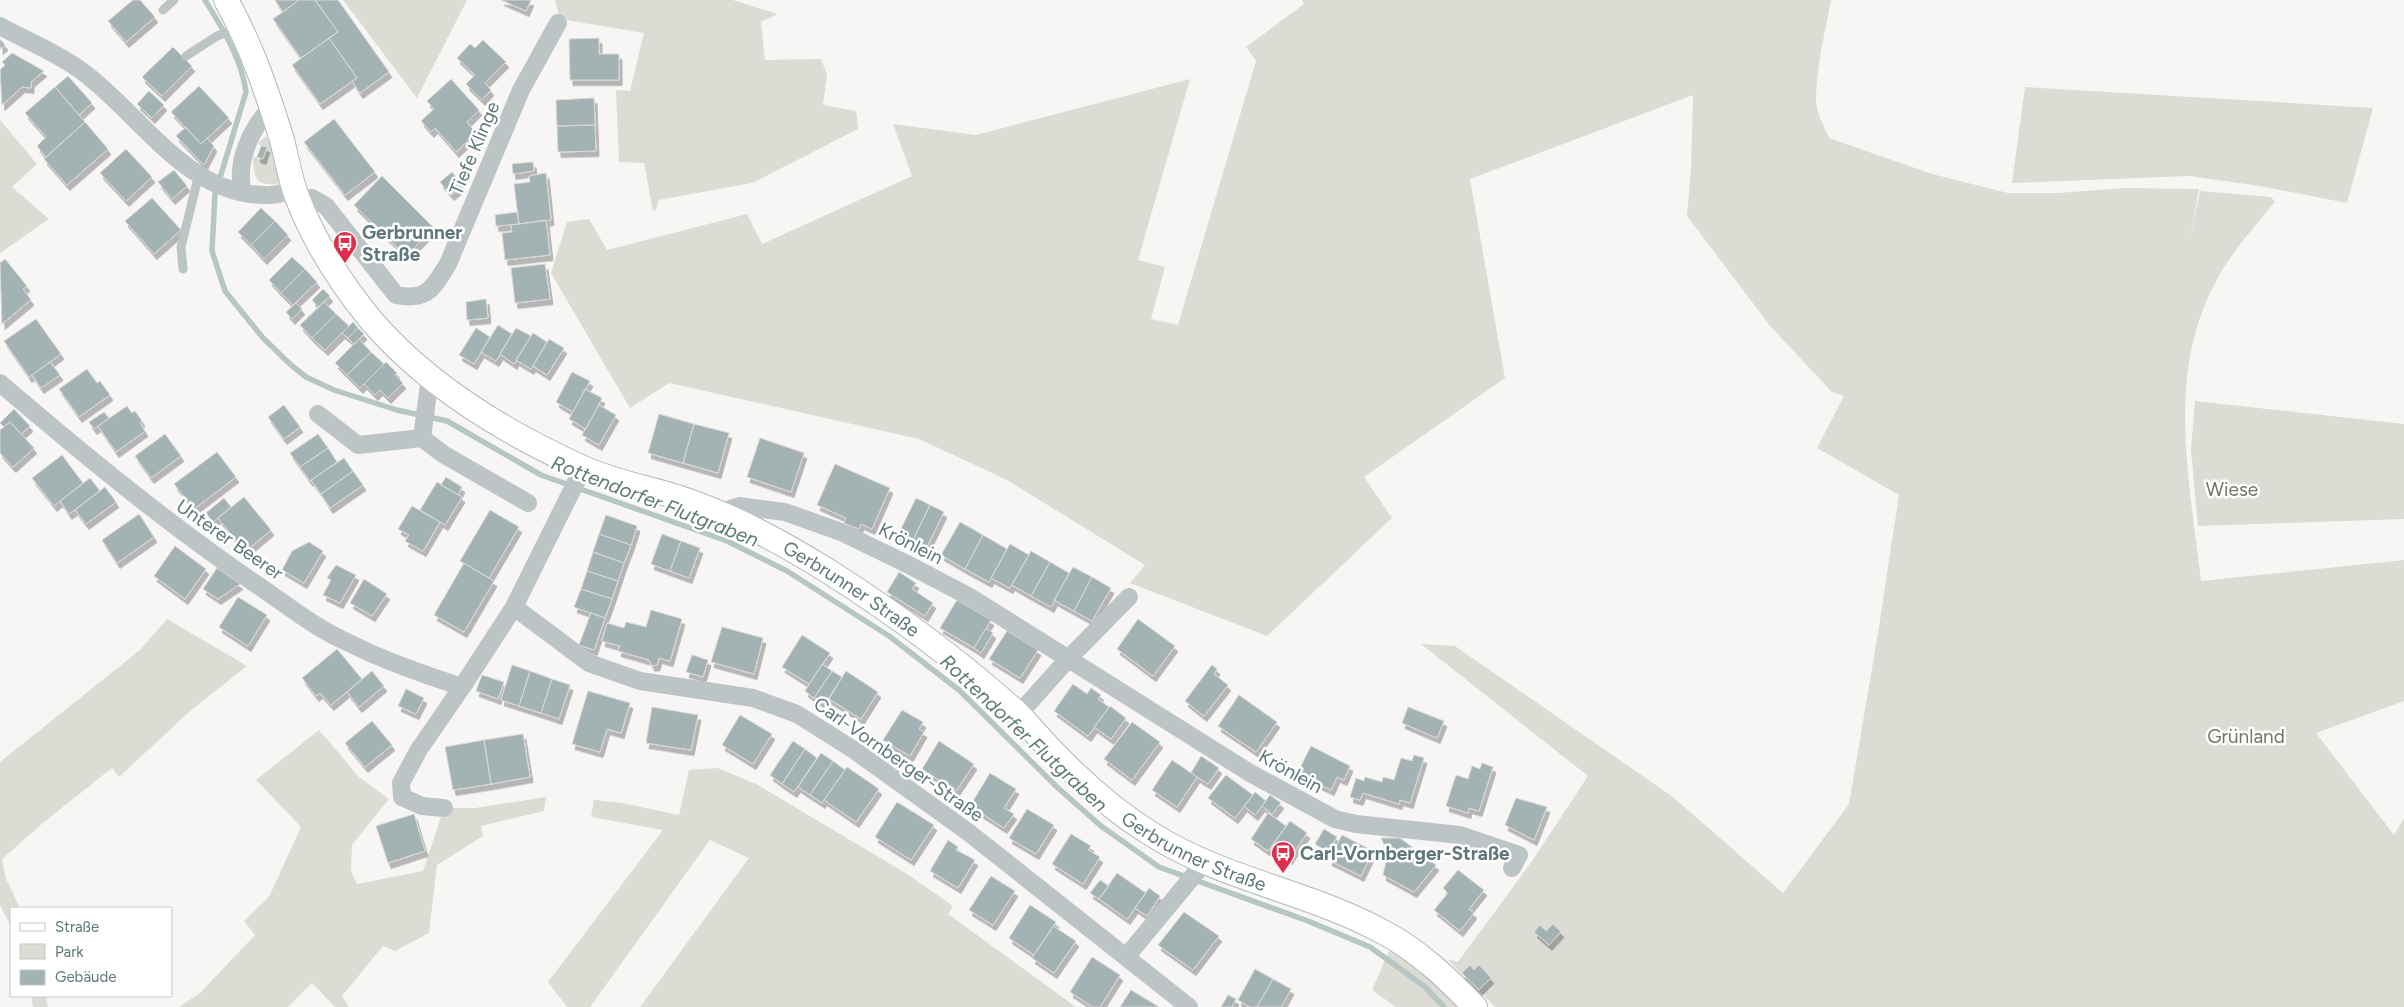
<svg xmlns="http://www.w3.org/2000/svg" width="2404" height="1007" font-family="Figtree,sans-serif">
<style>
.green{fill:#dbdcd4}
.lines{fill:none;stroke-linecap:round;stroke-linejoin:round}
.stream{stroke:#b5c6c4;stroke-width:5.5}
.building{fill:#a3b2b2;stroke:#d9d8d7;filter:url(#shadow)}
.secondary-casing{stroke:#aeb9ba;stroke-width:26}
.lane{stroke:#bcc4c5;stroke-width:9}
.street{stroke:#bcc4c5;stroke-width:18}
.secondary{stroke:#fff;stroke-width:24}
.labels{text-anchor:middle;stroke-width:5;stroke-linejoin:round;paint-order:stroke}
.street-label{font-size:19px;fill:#5e7879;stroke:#fff}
.poi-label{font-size:19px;font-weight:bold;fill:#5e7879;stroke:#fff;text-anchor:start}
.park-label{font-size:19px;fill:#6f7762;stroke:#fff}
.water-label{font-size:20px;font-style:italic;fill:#5e7a76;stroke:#fff}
</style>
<defs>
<filter id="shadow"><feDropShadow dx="3" dy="5.5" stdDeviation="0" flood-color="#0004"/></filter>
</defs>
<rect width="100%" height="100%" fill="#f8f6f5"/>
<!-- green -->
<path class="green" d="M 343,0 L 467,0 L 417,98 Z
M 555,0 L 733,0 L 778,14 L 761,22 L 765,60 L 821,59 L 827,75 L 823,105 L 856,111 L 858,129 L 752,183 L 659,200 L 656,210 L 653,211 L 644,163 L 619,162 L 616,90 L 630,91 L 644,33 L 560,19 Z
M 1302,0 L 1831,0 C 1825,33 1816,68 1816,101 C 1817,114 1824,127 1829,138 L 1932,174 L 2008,193 L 2058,193 L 2126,188 L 2199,189 L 2190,239 L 2200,191 L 2271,197 L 2275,202 C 2253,228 2229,255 2214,285 C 2166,376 2190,484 2201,581 L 2404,560 L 2404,701 L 2316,733 L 2394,835 L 2404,818 L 2404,1007 L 1495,1007 L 1447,959 L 1458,962 L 1532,861 L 1588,776 L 1421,644 L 1455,646 L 1673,797 L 1783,893 L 1849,804 L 1879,627 L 1899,495 L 1817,448 L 1844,396 L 1832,392 L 1771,327 L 1687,216 L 1691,170 L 1693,95 L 1470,179 L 1505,378 L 1364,477 L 1392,518 L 1267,636 L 1130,583 L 1145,565 L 1007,480 L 919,439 L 669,383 L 630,408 L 551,273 L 567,222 L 589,219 L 607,250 L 747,214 L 762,244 L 912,176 L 893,124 L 976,135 L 1190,79 L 1138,260 L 1165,267 L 1151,319 L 1178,325 L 1256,61 L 1246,47 L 1304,4 Z
M 2025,87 L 2373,108 L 2347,203 L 2260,186 L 2189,176 L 2012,183 Z
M 0,120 L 37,164 L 12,187 L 49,219 L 0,253 Z
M 265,137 L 271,139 L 280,181 C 277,185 275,185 269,184 C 253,184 254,171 253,157 L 257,157 L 261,146 L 258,143 Z
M 2195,401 L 2404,424 L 2404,519 L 2198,526 L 2191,450 Z
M 167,619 L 247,666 L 190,711 L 119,777 L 112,768 L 44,822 L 2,859 L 6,879 L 20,908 L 11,908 L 11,927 L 0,905 L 0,762 L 140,650 Z
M 319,730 L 359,777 L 389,799 L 352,845 L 351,871 L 357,884 L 423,871 L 444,808 L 475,808 L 546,797 L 544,811 L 481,826 L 483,836 L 437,865 L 429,933 L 395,951 L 383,946 L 342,996 L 349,1007 L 335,1007 L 312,983 L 288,1007 L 179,1007 L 200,993 L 255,935 L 244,921 L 269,897 L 301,827 L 256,780 Z
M 718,768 L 758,785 L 907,874 L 953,906 L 948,914 L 1076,1007 L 640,1007 L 749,858 L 710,840 L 590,1007 L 567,1007 L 548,982 L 663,830 L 591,817 L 594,800 L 622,803 L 679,815 L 689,770 Z
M 1393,942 L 1463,1007 L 1396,1007 L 1372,990 Z
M 31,996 L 46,996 L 48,1007 L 33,1007 Z"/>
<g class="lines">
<!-- stream -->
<path class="stream" d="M 205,0 C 222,28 242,59 246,92 L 215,194 L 212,251 L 225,291 L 263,338 L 291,365 L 306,377 L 334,390 L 397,410 L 447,421 L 541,475 L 727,541 L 787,571 L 889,636 L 959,690 L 1058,788 L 1101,826 L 1159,867 L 1308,921 L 1370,947 L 1424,986 L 1444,1007"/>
</g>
<!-- building -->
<path class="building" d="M 133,0 L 140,0 L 155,17 L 126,42 L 108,21 Z
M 275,0 L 299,0 L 283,12 Z
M 299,0 L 315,0 L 338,32 L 301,58 L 273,19 Z
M 315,0 L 338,0 L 389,72 L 360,93 L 352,81 L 357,78 L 329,38 L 338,32 Z
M 501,0 L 531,0 L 526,11 Z
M 329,38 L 357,78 L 320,104 L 292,65 Z
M 599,38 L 599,54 L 619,54 L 619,80 L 570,80 L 569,39 Z
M 0,39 L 5,45 L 0,49 Z
M 483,40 L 506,62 L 485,83 L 491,90 L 482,100 L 466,84 L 475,75 L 457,58 L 470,44 L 475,48 Z
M 173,47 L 192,66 L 162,96 L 142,77 Z
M 12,53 L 44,71 L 31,82 L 31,88 L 22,87 L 2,105 L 0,70 L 5,65 L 2,62 Z
M 68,76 L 92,103 L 79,115 L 55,87 Z
M 451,79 L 479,110 L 467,122 L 476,133 L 456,152 L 435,128 L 431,132 L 421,121 L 434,109 L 427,101 Z
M 199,86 L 229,118 L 201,144 L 171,112 Z
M 55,87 L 85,122 L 46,157 L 37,146 L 46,137 L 25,113 Z
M 149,91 L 164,105 L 152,118 L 137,104 Z
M 594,98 L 595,125 L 557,126 L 556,100 Z
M 334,119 L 375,172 L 345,195 L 304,142 Z
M 85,122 L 108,149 L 67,185 L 44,159 Z
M 595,125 L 596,151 L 558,152 L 557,126 Z
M 186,127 L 201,144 L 207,138 L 214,146 L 204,165 L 176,136 Z
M 261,146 L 267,147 L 263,159 L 257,157 Z
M 126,149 L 152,177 L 126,201 L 100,173 Z
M 533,162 L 534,171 L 513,174 L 512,164 Z
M 174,170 L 187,186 L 172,199 L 158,182 Z
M 452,172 L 463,186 L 451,195 L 440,182 Z
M 546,173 L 551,220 L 519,224 L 514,184 L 530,182 L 529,176 Z
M 382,176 L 434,228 L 406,256 L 354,205 Z
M 152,198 L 181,230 L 154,254 L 125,221 Z
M 261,208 L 275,221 L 251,245 L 238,232 Z
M 517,212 L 519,224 L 496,226 L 495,215 Z
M 546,220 L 550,255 L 505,260 L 502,233 L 512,232 L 511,225 Z
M 275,221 L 288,235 L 264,259 L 251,245 Z
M 292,257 L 305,269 L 281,293 L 269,280 Z
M 5,259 L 27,286 L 23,289 L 31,300 L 2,324 L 0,263 Z
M 545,264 L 550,299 L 515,303 L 511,268 Z
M 305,269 L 317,282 L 293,305 L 281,293 Z
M 323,289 L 330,296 L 318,307 L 312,300 Z
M 486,299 L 488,318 L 467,320 L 466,302 Z
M 324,302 L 336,314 L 312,338 L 300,325 Z
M 296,303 L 302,309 L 292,319 L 286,312 Z
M 336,314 L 349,326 L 325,350 L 312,338 Z
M 36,319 L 61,354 L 29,377 L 4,341 Z
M 353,322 L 358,328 L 348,338 L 342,333 Z
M 498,325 L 512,334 L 496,361 L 481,352 Z
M 358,328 L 364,334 L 354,345 L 348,338 Z
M 476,328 L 490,337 L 474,364 L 459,355 Z
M 516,328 L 531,336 L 514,364 L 500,354 Z
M 533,333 L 547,342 L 531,369 L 516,360 Z
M 359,339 L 371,352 L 347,375 L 335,363 Z
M 549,339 L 564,348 L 547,375 L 533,366 Z
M 371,352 L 384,364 L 360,388 L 347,375 Z
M 50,362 L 60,375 L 41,388 L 32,375 Z
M 386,362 L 397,373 L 395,375 L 403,383 L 388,398 L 380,390 L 375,395 L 364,384 Z
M 87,369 L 97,383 L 100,381 L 110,395 L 79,417 L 59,389 Z
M 572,372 L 590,381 L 573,412 L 556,402 Z
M 585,389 L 602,398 L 586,429 L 569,419 Z
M 284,405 L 300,427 L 284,439 L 268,417 Z
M 599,405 L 616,415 L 599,445 L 582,435 Z
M 127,406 L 132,413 L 135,411 L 142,421 L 140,423 L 145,431 L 116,452 L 98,426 Z
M 14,409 L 30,426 L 21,434 L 10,422 L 4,427 L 0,423 Z
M 104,412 L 109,418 L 94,429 L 89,422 Z
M 659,414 L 694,424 L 683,463 L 648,453 Z
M 10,422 L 34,448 L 13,467 L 0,453 L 0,430 Z
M 694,424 L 729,433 L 718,473 L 683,463 Z
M 165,434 L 181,456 L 151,478 L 135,456 Z
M 318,434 L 328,448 L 300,467 L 290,453 Z
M 760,438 L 804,453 L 791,492 L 747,477 Z
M 328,448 L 337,462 L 310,481 L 300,467 Z
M 217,452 L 236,477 L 194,509 L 174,484 Z
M 62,455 L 83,483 L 54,506 L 32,478 Z
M 344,458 L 353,471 L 321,494 L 311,480 Z
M 835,464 L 890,488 L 872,529 L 861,524 L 859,529 L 844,523 L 846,518 L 817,505 Z
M 353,471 L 363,485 L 330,508 L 321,494 Z
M 446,477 L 462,487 L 458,495 L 441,485 Z
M 90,478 L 100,491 L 69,514 L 60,501 Z
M 437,482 L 462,497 L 445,525 L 420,510 Z
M 105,487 L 116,502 L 86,524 L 75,510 Z
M 244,497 L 271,530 L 245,552 L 218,518 Z
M 224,498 L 231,507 L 213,522 L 206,513 Z
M 916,498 L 930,505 L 910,546 L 896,539 Z
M 930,505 L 944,512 L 924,553 L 910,546 Z
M 412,506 L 440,522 L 423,551 L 405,541 L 409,535 L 398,529 Z
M 490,510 L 519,527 L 489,578 L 460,561 Z
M 139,514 L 154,537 L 117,563 L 102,540 Z
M 606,515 L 637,526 L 631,545 L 599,534 Z
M 960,522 L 983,535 L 965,569 L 941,555 Z
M 599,534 L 631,545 L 624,563 L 593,552 Z
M 662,534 L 681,541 L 670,571 L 651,564 Z
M 983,535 L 1007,549 L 989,582 L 965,569 Z
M 681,541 L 700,548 L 689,578 L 670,571 Z
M 309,542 L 323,551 L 304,583 L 282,570 L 292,551 Z
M 1010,544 L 1029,555 L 1010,588 L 991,578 Z
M 175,546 L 206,569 L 185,599 L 154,576 Z
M 1031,551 L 1050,562 L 1031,596 L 1012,585 Z
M 593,552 L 624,563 L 618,581 L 587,571 Z
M 1050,562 L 1069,573 L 1051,607 L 1031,596 Z
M 464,563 L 494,581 L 464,632 L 434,615 Z
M 336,565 L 356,575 L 340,603 L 323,595 L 331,580 L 327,578 Z
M 1073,567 L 1092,577 L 1074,611 L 1054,600 Z
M 217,568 L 240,584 L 218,599 L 203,589 Z
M 587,571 L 618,581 L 612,599 L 581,589 Z
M 899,572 L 916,583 L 912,589 L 933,603 L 925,616 L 887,592 Z
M 1092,577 L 1111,588 L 1092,621 L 1074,611 Z
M 364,579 L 387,594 L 372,616 L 350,603 Z
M 581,589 L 612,599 L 605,618 L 574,607 Z
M 238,597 L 267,615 L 248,646 L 219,627 Z
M 957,600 L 991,620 L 974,648 L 940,628 Z
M 651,610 L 682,619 L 670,661 L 659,658 L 657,665 L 652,666 L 649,660 L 618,651 L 620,646 L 602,641 L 607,623 L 624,628 L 626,622 L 646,627 Z
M 591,613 L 605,618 L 594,650 L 579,645 Z
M 1138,619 L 1175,646 L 1153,676 L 1117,649 Z
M 722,627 L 763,638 L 754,674 L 711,662 Z
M 986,628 L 993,633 L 981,653 L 974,648 Z
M 1007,631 L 1038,650 L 1020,678 L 989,659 Z
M 802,635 L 830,653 L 809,684 L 782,667 Z
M 337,649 L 362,679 L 331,705 L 320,693 L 316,696 L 302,678 Z
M 692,655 L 708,660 L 703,677 L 686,672 Z
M 822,664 L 832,671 L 814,698 L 805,691 Z
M 512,665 L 530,671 L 519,706 L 501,700 Z
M 1212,665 L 1217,669 L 1214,674 L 1228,685 L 1204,716 L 1185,701 Z
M 372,671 L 384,686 L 359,707 L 347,692 Z
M 530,671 L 552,679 L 541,713 L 519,706 Z
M 832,671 L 842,677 L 825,704 L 814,698 Z
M 846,671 L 878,692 L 861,719 L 829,699 Z
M 482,675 L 504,682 L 498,699 L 476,691 Z
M 552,679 L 570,685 L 559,719 L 541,713 Z
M 1073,684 L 1087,694 L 1091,688 L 1101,695 L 1098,699 L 1109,707 L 1088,736 L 1054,711 Z
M 406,689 L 424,698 L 416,714 L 398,706 Z
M 588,691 L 630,703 L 621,733 L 607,729 L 600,752 L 572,744 Z
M 1239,695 L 1277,722 L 1256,752 L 1218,726 Z
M 1110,706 L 1126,718 L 1111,739 L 1094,727 Z
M 652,707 L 698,715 L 691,750 L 646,743 Z
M 1408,707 L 1444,721 L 1437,738 L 1402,723 Z
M 902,710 L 923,722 L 919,729 L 924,732 L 910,756 L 883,740 Z
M 740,715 L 772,734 L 753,764 L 722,745 Z
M 372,721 L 392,745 L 365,767 L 345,743 Z
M 1132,722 L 1160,742 L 1132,780 L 1104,759 Z
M 523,734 L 530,777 L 491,784 L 484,740 Z
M 484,740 L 491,784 L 453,790 L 445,747 Z
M 793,741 L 805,749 L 782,784 L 770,775 Z
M 939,741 L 974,764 L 956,791 L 922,769 Z
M 1311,746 L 1350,766 L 1344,780 L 1337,777 L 1331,790 L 1297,774 Z
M 805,749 L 817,758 L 794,792 L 782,784 Z
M 821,753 L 833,761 L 810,795 L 798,787 Z
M 1414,755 L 1424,758 L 1410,803 L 1400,800 L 1399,804 L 1363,793 L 1360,800 L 1350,797 L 1356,778 L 1364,781 L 1365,777 L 1382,782 L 1383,777 L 1394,780 L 1401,758 L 1412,761 Z
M 1201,756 L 1219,768 L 1208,784 L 1191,773 Z
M 1172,760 L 1197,777 L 1177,807 L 1152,790 Z
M 833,761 L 845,770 L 822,803 L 810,795 Z
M 1482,763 L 1493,767 L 1479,811 L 1469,808 L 1468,813 L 1446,806 L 1456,775 L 1468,779 L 1472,766 L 1480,769 Z
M 847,767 L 879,789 L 856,822 L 824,800 Z
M 990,773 L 1016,789 L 1004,808 L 1014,814 L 1004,828 L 970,806 Z
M 1226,775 L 1253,795 L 1235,818 L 1208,798 Z
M 1255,792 L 1266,801 L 1255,815 L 1244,806 Z
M 1270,795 L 1281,803 L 1272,814 L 1262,806 Z
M 1516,798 L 1547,807 L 1534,840 L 1505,825 Z
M 897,802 L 934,825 L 911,860 L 875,837 Z
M 1027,809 L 1054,825 L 1036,854 L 1009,838 Z
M 1268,813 L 1286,826 L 1268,851 L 1251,839 Z
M 414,814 L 425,851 L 388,863 L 376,826 Z
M 1290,821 L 1307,833 L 1289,859 L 1272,846 Z
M 1324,829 L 1337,837 L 1328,852 L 1315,844 Z
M 1071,834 L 1091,846 L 1088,850 L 1100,857 L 1083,884 L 1052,864 Z
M 1342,835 L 1373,851 L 1361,876 L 1329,860 Z
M 1381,838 L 1400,838 L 1436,865 L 1414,892 L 1383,875 L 1388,853 Z
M 948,840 L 958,847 L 956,850 L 975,860 L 958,888 L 930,871 Z
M 1458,870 L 1484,890 L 1469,909 L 1474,913 L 1460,931 L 1434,910 L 1448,893 L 1443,888 Z
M 1117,873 L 1146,893 L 1127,919 L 1099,899 Z
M 991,876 L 1015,891 L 993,925 L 969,910 Z
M 1100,880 L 1109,886 L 1099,899 L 1090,893 Z
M 1149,888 L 1160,896 L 1147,916 L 1135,908 Z
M 1030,905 L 1056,922 L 1034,955 L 1009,938 Z
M 1184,912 L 1219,936 L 1193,970 L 1158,945 Z
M 1553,924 L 1561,932 L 1549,945 L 1534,932 L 1540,925 L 1546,931 Z
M 1053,926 L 1076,941 L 1054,973 L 1032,958 Z
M 1092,957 L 1120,975 L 1100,1007 L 1093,1007 L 1070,992 Z
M 1470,965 L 1474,970 L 1479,965 L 1491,978 L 1479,990 L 1462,973 Z
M 1255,969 L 1273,979 L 1257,1007 L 1250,1007 L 1238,1000 Z
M 1273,979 L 1291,989 L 1281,1007 L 1257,1007 Z
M 1131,990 L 1159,1007 L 1120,1007 Z
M 1228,995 L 1236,999 L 1232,1007 L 1221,1007 Z"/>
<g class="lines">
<!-- secondary casing -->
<g class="secondary-casing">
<g id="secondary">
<path id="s1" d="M 226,0 C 251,45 267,91 282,140 C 287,159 290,179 297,197 C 314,241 340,282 370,319 C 426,385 504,432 581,467 C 615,483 651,488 686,500 C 736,517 783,543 828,571 C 894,613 958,660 1016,712 C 1030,726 1042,741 1056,755 C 1086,786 1117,813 1153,835 C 1224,880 1311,892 1385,933 C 1420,952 1447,978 1475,1007"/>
</g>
</g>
<!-- lane -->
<path class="lane" d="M 163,10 L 174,0
M 186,56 L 217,36 L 238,28
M 183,269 L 181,247 L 199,174"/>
<!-- street -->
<path class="street" d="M 0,26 C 27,41 58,53 83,72 C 140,114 186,194 264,195 C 274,196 285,192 294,190
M 243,192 C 235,163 251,127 272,107
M 298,200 L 312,198 L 326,206 L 396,295 C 428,301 432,289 448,264 L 521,90 L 558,23
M 0,383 C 82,453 164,521 253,582 C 284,603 315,628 349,643 C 385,661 423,674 462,687 L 514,607 L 583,468
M 318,414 L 358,445 L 422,438 L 430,377
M 422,438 L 443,454 L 528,503
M 721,512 L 739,506 L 785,512 L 841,532 L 907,564 L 970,597 L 1250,773 L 1335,819 L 1356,824 L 1460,835 L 1519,855 L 1512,868
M 514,607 L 589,663 L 640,681 L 753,698 L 797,714 L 854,750 L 968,832 L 1189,1007
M 1018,715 L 1068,659 L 1129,597
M 444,808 L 422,806 L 402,797 L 401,783 L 418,751 L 462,687
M 1126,957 L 1204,863"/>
<!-- secondary -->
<use href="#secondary" class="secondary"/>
</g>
<!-- icons -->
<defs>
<g id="bus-pin" transform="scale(1.25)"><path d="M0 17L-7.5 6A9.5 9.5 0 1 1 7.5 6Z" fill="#de2e4d" stroke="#fff"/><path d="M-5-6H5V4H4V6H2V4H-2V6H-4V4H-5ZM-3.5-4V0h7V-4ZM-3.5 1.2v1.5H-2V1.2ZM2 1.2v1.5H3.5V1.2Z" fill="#fff"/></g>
</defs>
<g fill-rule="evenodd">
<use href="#bus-pin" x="345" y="243"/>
<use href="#bus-pin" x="1283" y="853"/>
</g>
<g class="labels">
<!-- street labels -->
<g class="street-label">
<text transform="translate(474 148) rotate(-67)" y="7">Tiefe Klinge</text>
<text transform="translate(230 539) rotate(35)" y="7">Unterer Beerer</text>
<text transform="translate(911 543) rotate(27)" y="7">Krönlein</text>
<text dy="7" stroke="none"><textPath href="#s1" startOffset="911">Gerbrunner Straße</textPath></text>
<text transform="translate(899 759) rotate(35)" y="7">Carl-Vornberger-Straße</text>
<text transform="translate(1291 771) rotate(29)" y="7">Krönlein</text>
<text dy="7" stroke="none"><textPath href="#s1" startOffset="1346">Gerbrunner Straße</textPath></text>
</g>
<!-- poi labels -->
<g class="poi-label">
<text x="362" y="239">Gerbrunner<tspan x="362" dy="22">Straße</tspan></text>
<text x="1300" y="860">Carl-Vornberger-Straße</text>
</g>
<!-- park labels -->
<g class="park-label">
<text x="2232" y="496">Wiese</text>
<text x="2246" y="743">Grünland</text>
</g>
<!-- water labels -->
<g class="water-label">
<text transform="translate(655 501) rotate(21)" y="7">Rottendorfer Flutgraben</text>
<text transform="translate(1024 733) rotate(43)" y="7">Rottendorfer Flutgraben</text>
</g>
</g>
<!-- legend -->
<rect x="10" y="907" width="162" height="90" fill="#ffffff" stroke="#bfc9c9"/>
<rect x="20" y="923" width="25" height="8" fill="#ffffff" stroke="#bfc9c9"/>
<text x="55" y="932" font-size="15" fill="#5e7879">Straße</text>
<rect x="20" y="944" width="25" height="15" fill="#dbdcd4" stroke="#bfc9c9"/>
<text x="55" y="957" font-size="15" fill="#5e7879">Park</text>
<rect x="20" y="970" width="25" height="15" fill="#a3b2b2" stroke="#bfc9c9"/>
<text x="55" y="982" font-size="15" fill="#5e7879">Gebäude</text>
</svg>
